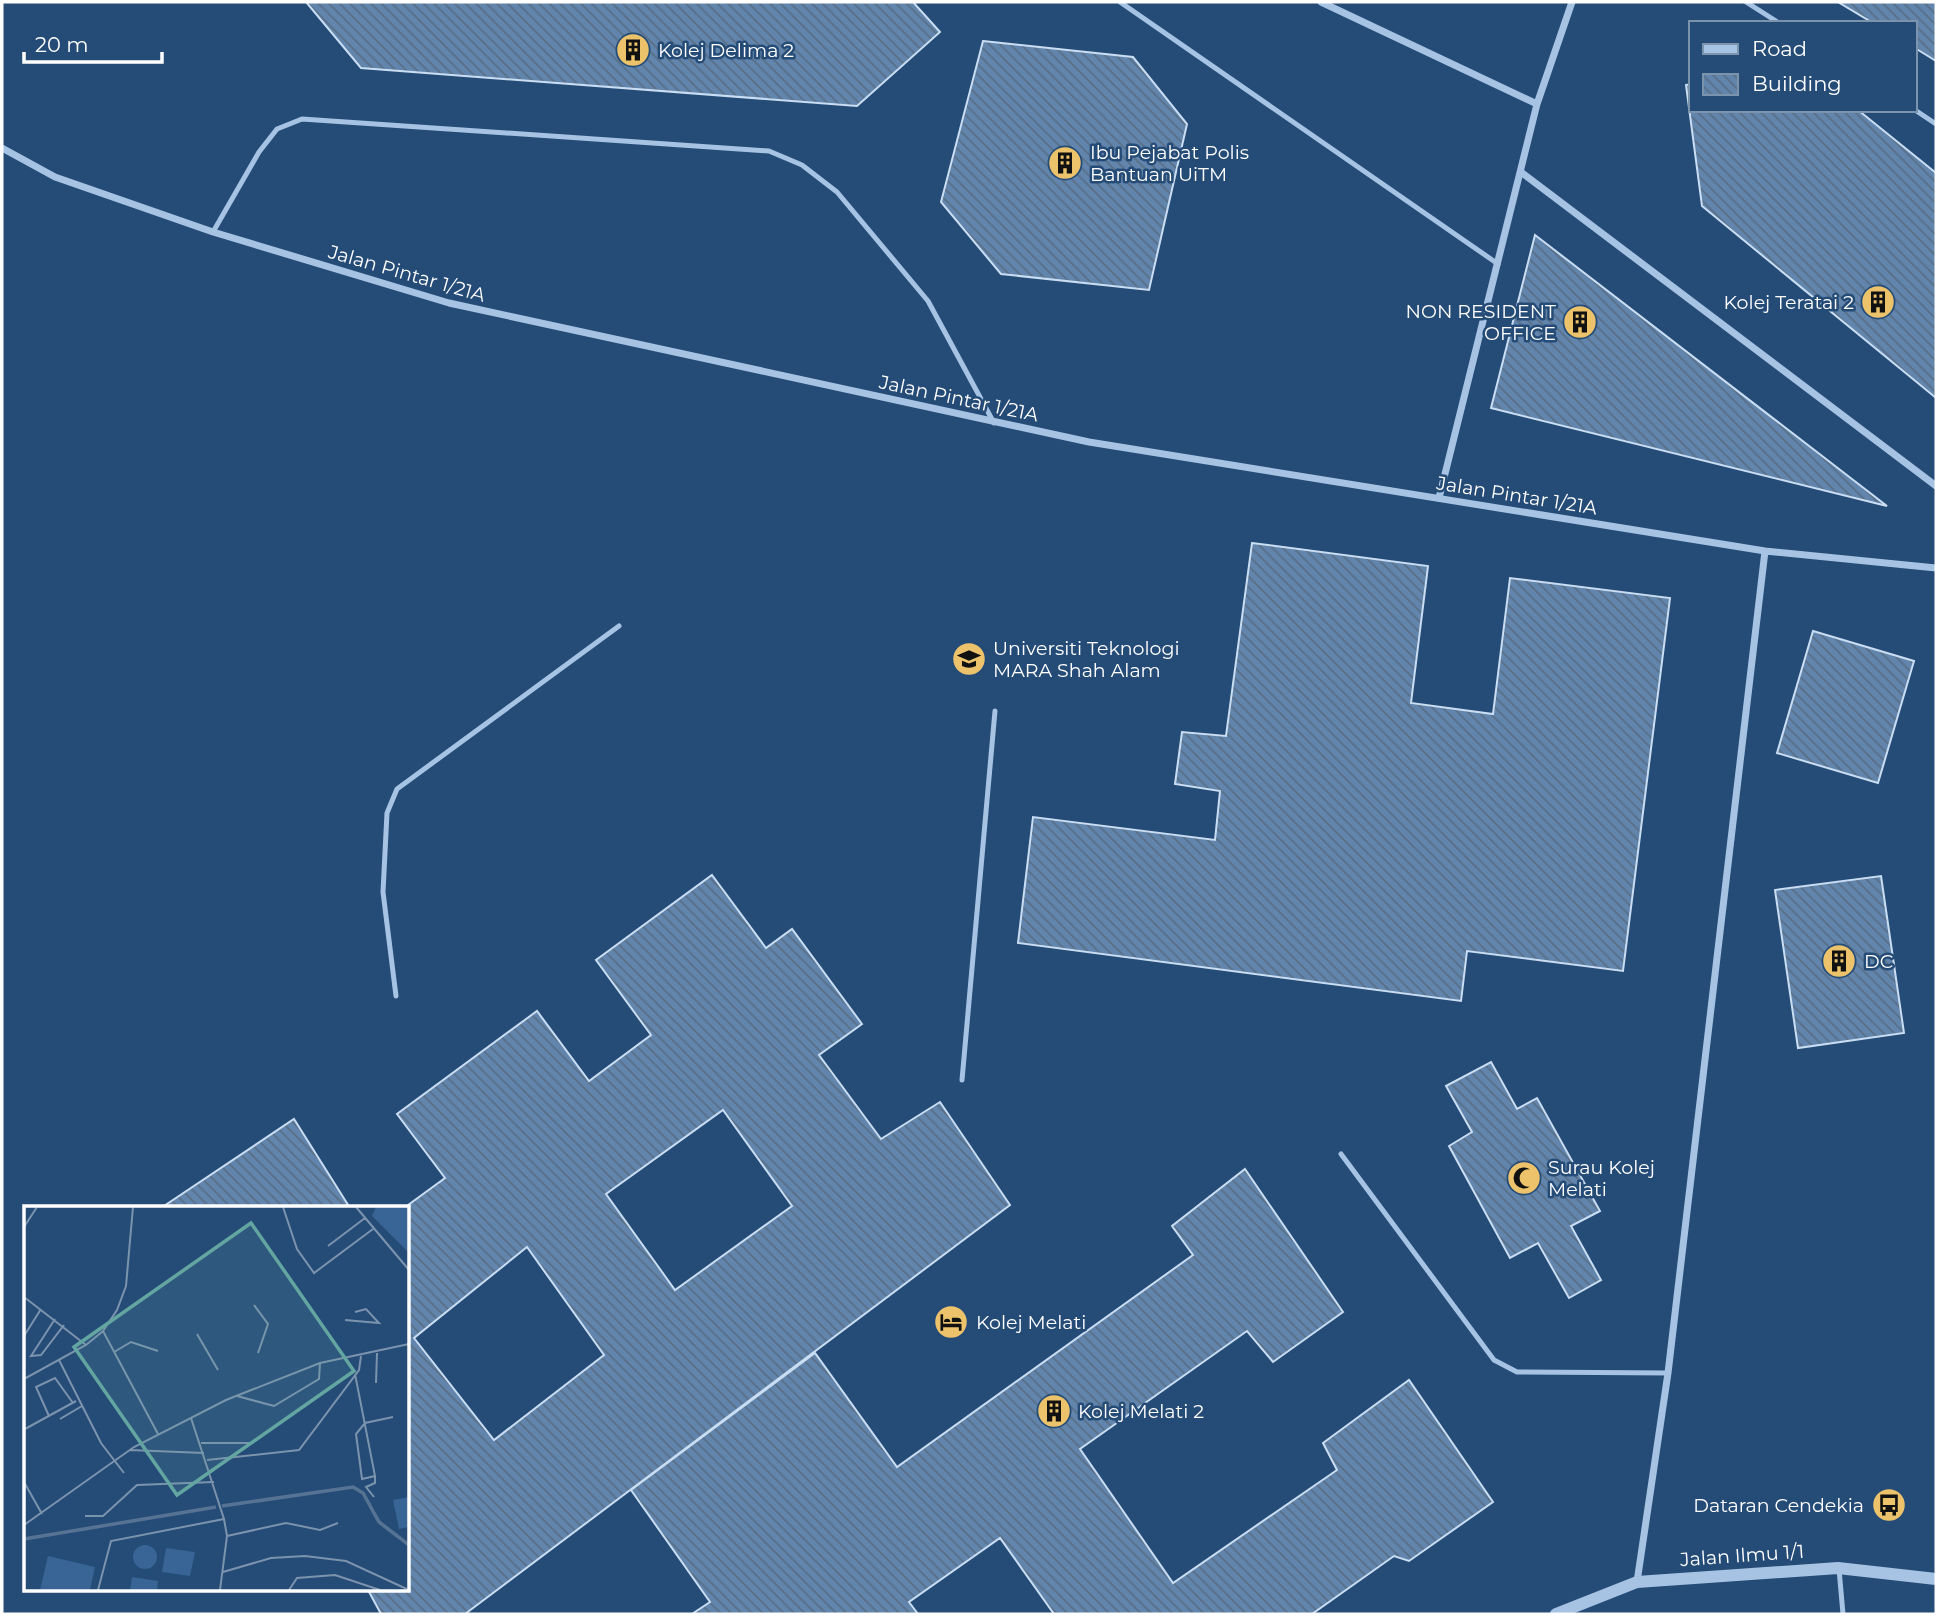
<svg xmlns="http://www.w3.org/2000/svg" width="1938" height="1616" font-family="Montserrat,sans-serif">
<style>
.building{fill:url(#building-back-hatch);stroke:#c9ddf3;stroke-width:2;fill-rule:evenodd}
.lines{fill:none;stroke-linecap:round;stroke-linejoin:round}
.service{stroke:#a6c3e3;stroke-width:5}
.minor{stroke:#a6c3e3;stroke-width:7}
.tertiary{stroke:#a6c3e3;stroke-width:12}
.labels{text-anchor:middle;stroke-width:5;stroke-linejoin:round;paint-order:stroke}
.poi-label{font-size:19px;fill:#fff;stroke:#254b77;text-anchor:start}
.street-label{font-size:19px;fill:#fff;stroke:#254b77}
.inset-river{fill:none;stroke:#577394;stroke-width:3.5}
.inset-road{fill:none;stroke:#7c93ad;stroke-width:2}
.view{fill:#63a6a1;fill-opacity:0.15;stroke:#63a6a1;stroke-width:3.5}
.inset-edge{fill:none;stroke:#fff;stroke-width:3.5}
</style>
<defs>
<pattern id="building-back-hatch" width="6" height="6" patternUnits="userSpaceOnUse" patternTransform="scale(1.75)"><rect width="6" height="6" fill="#6185ac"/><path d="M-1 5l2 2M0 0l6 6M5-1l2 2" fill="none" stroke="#596e86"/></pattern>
</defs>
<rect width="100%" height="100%" fill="#254b77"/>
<!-- building -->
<path class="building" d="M 306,2 L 913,2 L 940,32 L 857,106 L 361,68 Z
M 1838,2 L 1936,2 L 1936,61 L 1915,48 L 1915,23 L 1873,23 Z
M 983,41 L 1133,57 L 1187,124 L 1149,290 L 1001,274 L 941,202 Z
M 1691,84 L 1691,110 L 1858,110 L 1936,173 L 1936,398 L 1702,206 L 1686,85 Z
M 1535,235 L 1887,506 L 1491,408 Z
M 1252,543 L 1428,566 L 1411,703 L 1493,714 L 1510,578 L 1670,598 L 1623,971 L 1467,951 L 1461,1001 L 1018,943 L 1033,817 L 1215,840 L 1220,791 L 1175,784 L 1182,732 L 1226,736 Z
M 1813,631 L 1914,661 L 1878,783 L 1777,753 Z
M 712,875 L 766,948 L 792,929 L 862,1024 L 819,1055 L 881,1139 L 940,1102 L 1010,1205 L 465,1614 L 381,1614 L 368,1590 L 408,1590 L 408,1208 L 404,1208 L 445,1178 L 397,1114 L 537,1011 L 589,1081 L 651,1035 L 596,960 ZM 723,1110 L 792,1206 L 675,1290 L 606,1194 ZM 527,1247 L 604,1355 L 494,1440 L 414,1338 Z
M 1881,876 L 1904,1033 L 1798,1048 L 1775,890 Z
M 1491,1062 L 1517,1109 L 1537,1098 L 1600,1211 L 1571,1226 L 1601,1280 L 1569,1298 L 1538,1243 L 1510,1258 L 1449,1146 L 1472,1132 L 1446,1086 Z
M 294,1119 L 350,1208 L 161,1208 Z
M 1245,1169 L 1343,1312 L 1273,1362 L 1247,1331 L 1080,1449 L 1173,1583 L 1337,1470 L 1323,1443 L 1409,1380 L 1493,1502 L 1409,1561 L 1394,1556 L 1312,1614 L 1054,1614 L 1000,1538 L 909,1602 L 918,1614 L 692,1614 L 710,1602 L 631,1490 L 815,1353 L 897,1467 L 1193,1255 L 1172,1226 Z"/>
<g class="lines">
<!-- service -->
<path class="service" d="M 1120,2 L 1498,264
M 1746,2 L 1779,23
M 1915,110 L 1936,124
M 213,232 L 259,152 L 277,129 L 302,119 L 769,151 L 802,165 L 837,192 L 928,301 L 994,423
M 396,996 L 383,892 L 387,813 L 397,789 L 619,626
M 962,1080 L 995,711
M 1341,1154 L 1494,1360 L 1517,1372 L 1668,1373
M 1839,1569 L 1843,1614"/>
<!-- minor -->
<path class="minor" d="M 1321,2 L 1537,104
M 2,148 L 55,177 L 213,232 L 449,303 L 1089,442 L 1765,551 L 1936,568
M 1521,172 L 1936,486
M 1439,498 L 1537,104 L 1572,2
M 1637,1582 L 1668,1373 L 1765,551"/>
<!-- tertiary -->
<path class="tertiary" d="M 1556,1614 L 1637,1582 L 1838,1568 L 1936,1579"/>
</g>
<!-- icons -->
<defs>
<g id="building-disc" transform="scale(1.75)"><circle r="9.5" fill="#ecc36b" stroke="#254b77"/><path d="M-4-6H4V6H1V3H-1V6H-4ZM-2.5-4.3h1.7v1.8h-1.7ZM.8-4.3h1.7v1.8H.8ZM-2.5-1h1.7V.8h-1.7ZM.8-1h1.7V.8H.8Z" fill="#111"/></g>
<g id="university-disc" transform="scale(1.75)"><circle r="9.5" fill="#ecc36b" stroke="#254b77"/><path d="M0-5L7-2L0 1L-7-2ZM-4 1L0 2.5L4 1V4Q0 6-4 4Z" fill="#111"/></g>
<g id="mosque-disc" transform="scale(1.75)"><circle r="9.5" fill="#ecc36b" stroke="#254b77"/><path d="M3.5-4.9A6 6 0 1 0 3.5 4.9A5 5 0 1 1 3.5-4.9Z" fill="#111"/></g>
<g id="hotel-disc" transform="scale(1.75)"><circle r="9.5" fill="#ecc36b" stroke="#254b77"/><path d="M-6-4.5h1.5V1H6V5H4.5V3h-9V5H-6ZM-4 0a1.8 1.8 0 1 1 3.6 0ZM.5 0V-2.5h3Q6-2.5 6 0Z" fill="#111"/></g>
<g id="bus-disc" transform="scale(1.75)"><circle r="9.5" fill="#ecc36b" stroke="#254b77"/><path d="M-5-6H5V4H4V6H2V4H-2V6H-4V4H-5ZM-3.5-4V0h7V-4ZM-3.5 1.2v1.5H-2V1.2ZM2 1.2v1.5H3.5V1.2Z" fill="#111"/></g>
</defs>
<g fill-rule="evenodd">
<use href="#building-disc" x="633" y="50"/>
<use href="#building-disc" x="1065" y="163"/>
<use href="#building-disc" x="1878" y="302"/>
<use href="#building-disc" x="1580" y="322"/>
<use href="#university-disc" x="969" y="659"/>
<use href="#building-disc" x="1839" y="961"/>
<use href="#mosque-disc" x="1524" y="1178"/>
<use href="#hotel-disc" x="951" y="1322"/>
<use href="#building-disc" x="1054" y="1411"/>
<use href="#bus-disc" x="1889" y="1505"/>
</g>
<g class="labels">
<!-- poi labels -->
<g class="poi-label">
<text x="658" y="57">Kolej Delima 2</text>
<text x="1090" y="159">Ibu Pejabat Polis<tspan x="1090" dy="22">Bantuan UiTM</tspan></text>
<text x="1854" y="309" text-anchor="end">Kolej Teratai 2</text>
<text x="1556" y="318" text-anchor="end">NON RESIDENT<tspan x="1556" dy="22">OFFICE</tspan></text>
<text x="993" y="655">Universiti Teknologi<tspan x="993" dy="22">MARA Shah Alam</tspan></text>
<text x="1864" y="968">DC</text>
<text x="1548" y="1174">Surau Kolej<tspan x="1548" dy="22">Melati</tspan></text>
<text x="976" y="1329">Kolej Melati</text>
<text x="1078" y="1418">Kolej Melati 2</text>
<text x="1864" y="1512" text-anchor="end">Dataran Cendekia</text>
</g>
<!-- street labels -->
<g class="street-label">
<text transform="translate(407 273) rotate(16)" y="7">Jalan Pintar 1/21A</text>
<text transform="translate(959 398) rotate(12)" y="7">Jalan Pintar 1/21A</text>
<text transform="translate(1517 495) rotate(9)" y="7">Jalan Pintar 1/21A</text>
<text transform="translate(1742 1555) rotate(-4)" y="7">Jalan Ilmu 1/1</text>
</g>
</g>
<!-- overview -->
<g transform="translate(24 1206)">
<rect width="385" height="385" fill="#254b77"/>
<path d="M 352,1 L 385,1 L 385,47 L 348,10 Z" fill="#386595"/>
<path d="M 385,291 L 385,321 L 375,323 L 369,294 ZM109 351a12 12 0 1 1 24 0a12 12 0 1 1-24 0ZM 142,342 L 171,346 L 166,370 L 138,366 ZM 24,350 L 71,361 L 66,384 L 16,384 ZM 108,371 L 134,375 L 133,384 L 106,384 Z" fill="#386595"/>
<path class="inset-river" d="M 198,300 L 329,281 L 339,287 L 355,316 L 385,339M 0,333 L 192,301"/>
<path class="inset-road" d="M 259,1 L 273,43 L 290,67 L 349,23M 332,1 L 385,64M 0,21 L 13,1M 304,40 L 341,12M 0,91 L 62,139M 230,99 L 244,118 L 234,147M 31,113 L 7,150 L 17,149 L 40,119M 321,114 L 355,117 L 342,103 L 331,106M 79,125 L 134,228M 173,128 L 194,164M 0,130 L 17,103M 90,146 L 107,136 L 134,145M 35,154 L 77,237 L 100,267M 331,168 L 351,270 L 351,277 L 342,281 L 350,291M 0,173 L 62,139 L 79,125 L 93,104 L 102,80 L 109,1M 352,177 L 353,147M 213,190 L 250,200 L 295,173 L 296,157M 25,210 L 12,181 L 31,172 L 49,197M 167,212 L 200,313 L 203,330 L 196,384M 36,213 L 58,200M 1,223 L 52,195M 177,237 L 228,237M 106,244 L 180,247M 183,254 L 275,244 L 335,164 L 337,150M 351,270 L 338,273 L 332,228 L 341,217 L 369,211M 0,276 L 18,308M 61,310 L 79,310 L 113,279 L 190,276M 0,319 L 110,241 L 202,194 L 296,157 L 385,138M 203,330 L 262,317 L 296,324 L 314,317M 199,366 L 247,352 L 281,350 L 322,355 L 385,384M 74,384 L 87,335 L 200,313M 265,384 L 273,372 L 311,369 L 356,384"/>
<path class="view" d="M 227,17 L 330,165 L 153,289 L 50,141 Z"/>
<rect width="385" height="385" class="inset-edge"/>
</g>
<!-- border -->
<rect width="1938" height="1616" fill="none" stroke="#ffffff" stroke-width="7"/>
<!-- legend -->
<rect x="1689" y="21" width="228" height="91" fill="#254b77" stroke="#7c93ad" stroke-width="2"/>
<rect x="1703" y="44" width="35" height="10" fill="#a6c3e3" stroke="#7c93ad" stroke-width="2"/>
<text x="1752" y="56" font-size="21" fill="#ffffff">Road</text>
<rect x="1703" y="74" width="35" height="21" fill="url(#building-back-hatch)" stroke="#7c93ad" stroke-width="2"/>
<text x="1752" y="91" font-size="21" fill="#ffffff">Building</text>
<!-- scale -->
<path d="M24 52v10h138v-10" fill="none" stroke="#ffffff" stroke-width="3.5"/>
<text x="35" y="52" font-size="21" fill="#ffffff" stroke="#254b77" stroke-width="5" paint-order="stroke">20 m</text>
</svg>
